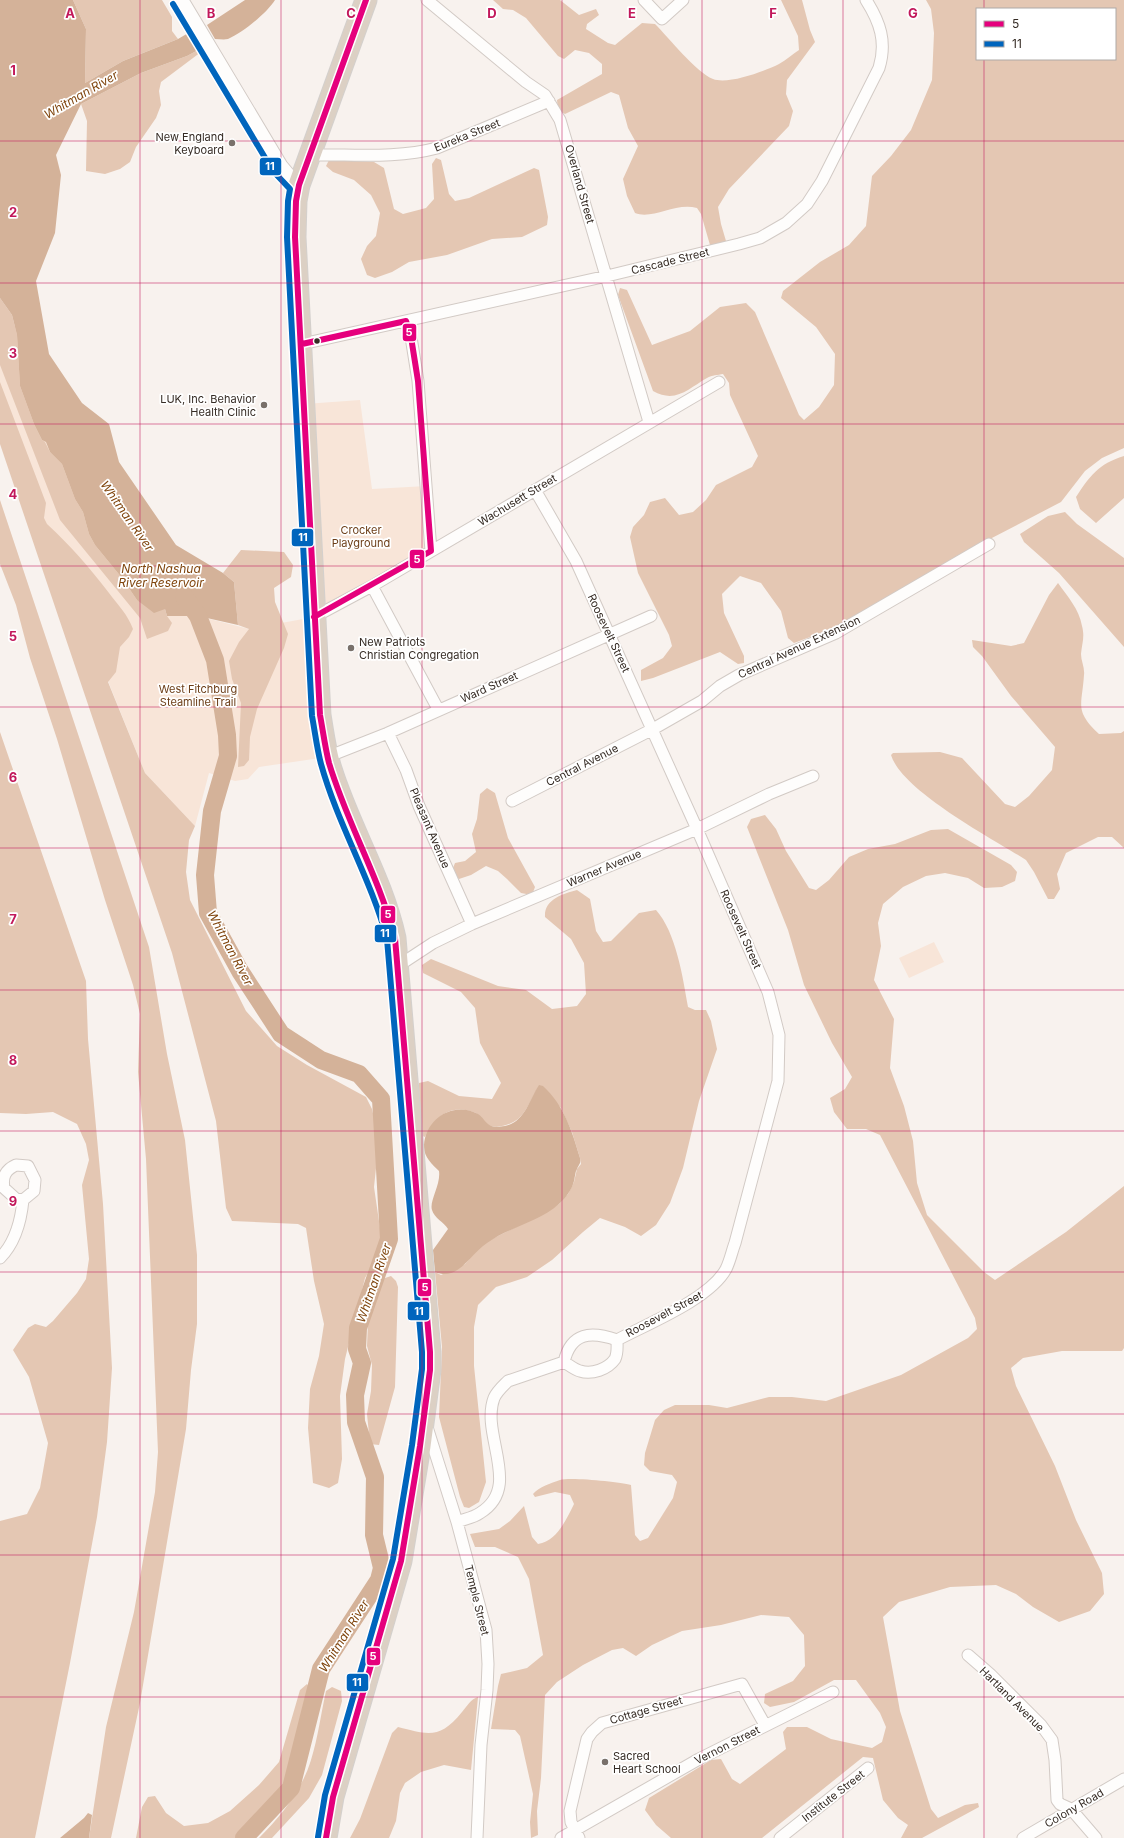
<svg xmlns="http://www.w3.org/2000/svg" width="1124" height="1838" font-family="Inter,sans-serif">
<style>
.green{fill:#f8e5d8}
.forest{fill:#e4c7b3;fill-rule:evenodd}
.water{fill:#d4b299}
.lines{fill:none;stroke-linecap:round;stroke-linejoin:round}
.river{stroke:#d4b299;stroke-width:18}
.street-casing{stroke:#d2cac5;stroke-width:13}
.secondary-casing{stroke:#d2cac5;stroke-width:18}
.highway-casing{stroke:#d4d0cd;stroke-width:23}
.street{stroke:#fefdfc;stroke-width:11}
.secondary{stroke:#fefdfc;stroke-width:16}
.highway{stroke:#dcd0c4;stroke-width:21}
.bus-1-casing{stroke:#fff;stroke-width:9}
.bus-2-casing{stroke:#fff;stroke-width:9}
.bus-1{stroke:#e5007d;stroke-width:6}
.bus-2{stroke:#0065bd;stroke-width:6}
.grid{fill:none;stroke:#c2185b;stroke-width:1;stroke-opacity:0.55}
.poi-dot{fill:#79716b;stroke:#fff;stroke-width:1.5}
.bus-dot{fill:#352b24;stroke:#fff;stroke-width:1.5}
.labels{text-anchor:middle;stroke-width:3.5;stroke-linejoin:round;paint-order:stroke}
.street-label{font-size:11px;fill:#352b24;stroke:#fff}
.poi-label{font-size:11px;fill:#352b24;stroke:#fff;text-anchor:end}
.park-label{font-size:11px;fill:#6c3e18;stroke:#fff}
.water-label{font-size:12px;font-style:italic;fill:#7f440c;stroke:#fff}
.grid-label{font-size:13px;text-anchor:middle;font-weight:bold;fill:#c2185b;stroke:#fff;stroke-width:3.5;stroke-linejoin:round;paint-order:stroke}
.line-badge{stroke:#fff;stroke-width:1.5}
.badge-label{font-size:11px;text-anchor:middle;font-weight:bold;fill:#fff}
</style>
<rect width="100%" height="100%" fill="#f8f2ee"/>
<!-- green -->
<path class="green" d="M 0,298 L 167,616 L 198,616 L 249,629 L 314,617 L 305,404 L 360,400 L 372,489 L 427,486 L 431,551 L 314,617 L 327,757 L 259,767 L 248,779 L 235,781 L 209,773 L 195,826 L 145,773 L 108,681 L 39,525 L 0,414 Z
M 934,942 L 944,962 L 909,978 L 899,958 Z"/>
<!-- forest -->
<path class="forest" d="M 73,0 L 162,0 L 172,17 L 172,31 L 178,39 L 123,61 L 85,83 L 86,29 Z
M 493,0 L 560,0 L 579,15 L 596,9 L 599,15 L 587,24 L 586,29 L 608,43 L 615,45 L 642,23 L 655,24 C 669,38 696,72 713,79 C 728,85 765,71 779,64 C 786,60 793,54 799,50 L 798,36 L 781,0 L 802,0 L 810,30 L 815,42 L 787,80 L 786,94 L 793,111 L 789,126 L 729,189 L 718,207 L 721,224 L 726,241 L 717,245 L 710,245 L 701,214 L 697,208 C 675,202 653,220 635,213 L 627,196 L 623,179 L 638,146 L 628,128 L 619,95 L 611,92 L 565,114 L 558,110 L 557,100 L 602,74 L 602,64 L 589,53 L 575,50 L 564,59 L 558,56 L 526,18 L 513,10 L 503,9 Z
M 926,0 L 1124,0 L 1124,448 L 1102,458 L 1085,471 L 1061,502 L 988,540 L 842,625 L 794,643 L 788,638 L 781,611 L 761,583 L 740,576 L 722,594 L 724,613 L 744,656 L 744,663 L 738,664 L 720,652 L 653,678 L 641,681 L 641,670 L 663,658 L 672,646 L 669,635 L 638,573 L 630,537 L 633,527 L 644,515 L 650,502 L 665,498 L 679,515 L 693,512 L 706,500 L 716,485 L 752,467 L 758,456 L 730,395 L 729,383 L 723,374 C 718,375 712,375 707,378 C 689,388 676,404 653,391 L 618,295 L 620,288 L 627,290 L 652,345 L 690,331 L 720,307 L 746,303 L 755,312 L 799,415 L 804,420 L 819,407 L 834,385 L 835,354 L 816,327 L 781,298 L 783,291 L 820,262 L 849,245 L 866,226 L 872,176 L 891,156 L 911,130 L 932,80 L 934,33 L 931,9 ZM 977,9 L 1115,9 L 1115,59 L 977,59 Z
M 200,49 L 201,52 L 161,82 L 159,91 L 161,105 L 156,118 L 136,147 L 130,162 L 120,169 L 105,174 L 86,171 L 87,121 L 81,104 L 141,73 L 187,56 Z
M 436,158 L 441,160 L 449,194 L 455,201 L 469,198 L 534,168 L 539,170 L 548,217 L 547,225 L 522,237 L 492,239 L 447,255 L 409,262 L 392,272 L 375,278 L 367,275 L 361,259 L 367,246 L 376,236 L 380,213 L 371,195 L 354,180 L 333,172 L 326,166 L 329,160 L 374,162 L 384,168 L 394,209 L 403,214 L 426,208 L 434,199 L 432,164 Z
M 0,298 L 12,315 L 17,335 L 20,386 L 34,424 L 42,440 L 45,442 L 50,452 L 62,464 L 75,499 L 83,512 L 89,534 L 95,545 L 122,578 L 137,600 L 165,609 L 167,616 L 172,623 L 168,631 L 147,639 L 140,618 L 60,520 L 0,365 Z
M 0,382 L 46,503 L 44,518 L 47,524 C 70,545 90,568 109,593 C 118,605 128,615 133,629 L 129,637 L 120,647 L 116,672 L 108,682 L 145,773 L 195,826 L 189,840 L 186,872 L 190,900 L 246,1011 L 277,1046 L 307,1065 L 366,1097 L 372,1109 L 379,1140 L 374,1187 L 382,1242 L 376,1259 L 365,1278 L 345,1359 L 340,1396 L 342,1459 L 338,1483 L 329,1488 L 313,1483 L 308,1428 L 310,1389 L 319,1356 L 324,1324 L 314,1281 L 306,1228 L 298,1224 L 232,1221 L 226,1208 L 216,1121 L 172,953 L 0,444 Z
M 1124,456 L 1124,498 L 1096,523 L 1080,509 L 1076,497 C 1090,476 1098,464 1124,456 Z
M 0,500 L 149,947 L 167,1054 L 185,1140 L 197,1255 L 197,1324 L 191,1370 L 186,1429 L 140,1703 L 111,1838 L 89,1838 L 106,1727 L 134,1612 L 155,1492 L 158,1452 L 146,1159 L 138,1072 L 140,1014 L 133,985 L 105,900 L 57,739 L 30,658 L 16,605 L 0,564 Z
M 1065,512 L 1077,524 L 1124,558 L 1124,647 L 1059,573 L 1024,542 L 1020,534 L 1048,516 Z
M 241,550 L 284,552 L 293,565 L 291,577 L 274,588 L 275,602 L 288,634 L 284,648 L 257,709 L 250,737 L 249,760 L 244,766 L 238,767 L 241,703 L 232,679 L 229,661 L 239,642 L 249,629 L 238,625 L 234,582 L 223,573 Z
M 1058,583 C 1068,597 1079,609 1082,626 C 1085,637 1082,643 1081,654 C 1081,661 1085,668 1084,675 C 1082,706 1074,710 1099,734 L 1121,733 L 1124,731 L 1124,848 L 1112,837 L 1098,837 L 1066,853 L 1057,874 L 1060,889 L 1054,899 L 1048,899 L 1034,872 L 1026,860 C 993,839 902,791 891,755 L 893,753 L 940,752 L 962,758 L 1005,804 L 1015,807 L 1029,796 L 1052,770 L 1055,747 L 1011,696 L 982,656 L 973,647 L 972,640 L 1011,646 L 1024,643 L 1049,595 Z
M 0,732 L 86,981 L 88,1039 L 103,1204 L 112,1368 L 107,1442 L 97,1517 L 70,1663 L 35,1838 L 0,1838 L 0,1521 L 27,1514 L 40,1488 L 48,1443 L 29,1377 L 13,1350 L 28,1328 L 35,1324 L 46,1327 L 53,1321 L 77,1293 L 86,1279 L 89,1259 L 82,1185 L 89,1160 L 86,1144 L 77,1124 L 53,1112 L 26,1114 L 0,1113 Z
M 487,788 L 495,793 L 508,838 L 535,887 L 532,895 L 521,893 L 507,879 L 498,871 L 486,866 L 471,875 L 459,879 L 451,873 L 455,863 L 465,861 L 476,852 L 472,834 L 477,819 L 480,794 Z
M 765,815 L 776,829 L 786,851 L 809,888 L 816,890 L 829,880 L 849,857 L 868,849 L 895,844 L 931,830 L 948,829 L 1011,865 L 1017,872 L 1015,881 L 1002,887 L 984,888 L 968,878 L 945,873 L 926,876 L 903,887 L 883,904 L 878,923 L 881,946 L 874,980 L 894,1019 L 890,1068 L 904,1106 L 913,1141 L 917,1183 L 927,1215 L 984,1272 L 995,1280 L 1066,1232 L 1124,1186 L 1124,1348 L 1122,1351 L 1062,1351 L 1023,1358 L 1011,1368 L 1016,1386 L 1055,1466 L 1076,1520 L 1102,1573 L 1104,1594 L 1090,1611 L 1059,1622 L 1033,1607 L 1016,1594 L 996,1585 L 950,1587 L 899,1602 L 883,1617 L 900,1711 L 931,1809 L 938,1818 L 965,1805 L 978,1803 L 979,1807 L 922,1838 L 901,1838 L 908,1825 L 898,1818 L 883,1800 L 873,1758 L 863,1757 L 762,1838 L 671,1838 L 656,1825 L 645,1810 L 649,1798 L 711,1760 L 721,1759 L 732,1779 L 740,1784 L 786,1749 L 783,1732 L 787,1727 L 807,1727 L 831,1739 L 872,1748 L 882,1742 L 886,1727 L 880,1713 L 856,1680 L 834,1680 L 794,1702 L 770,1707 L 764,1703 L 765,1694 L 793,1681 L 805,1666 L 804,1635 L 789,1617 L 761,1615 L 721,1625 L 682,1631 L 652,1645 L 636,1656 L 623,1648 L 612,1650 L 583,1665 L 557,1682 L 545,1695 L 541,1778 L 537,1811 L 538,1835 L 531,1838 L 530,1822 L 533,1794 L 520,1736 L 515,1730 L 491,1729 L 498,1686 L 501,1674 L 527,1668 L 543,1655 L 529,1579 L 518,1557 L 495,1547 L 475,1547 L 470,1534 L 499,1529 L 510,1521 L 524,1506 L 532,1537 L 538,1544 C 557,1541 566,1520 574,1504 L 570,1495 L 555,1492 L 535,1497 L 533,1494 C 539,1487 551,1483 560,1480 C 571,1477 619,1482 631,1485 L 635,1535 L 640,1541 L 648,1538 L 673,1498 L 677,1482 L 672,1475 L 650,1471 L 644,1465 L 645,1453 L 655,1420 L 664,1410 L 675,1405 L 709,1405 L 727,1408 L 769,1397 L 792,1397 L 826,1401 L 901,1375 L 968,1338 L 977,1329 L 975,1318 L 880,1135 L 866,1129 L 847,1129 L 834,1112 L 830,1098 L 845,1089 L 852,1077 L 832,1043 L 804,985 L 788,930 L 747,827 L 751,819 Z
M 577,890 L 590,899 L 596,931 L 603,942 L 611,941 L 639,913 L 656,910 C 676,932 683,978 688,1007 L 695,1010 L 706,1010 L 711,1021 L 717,1049 L 699,1101 L 683,1168 L 670,1203 L 656,1225 L 641,1236 L 625,1227 L 600,1218 L 583,1232 L 552,1260 L 527,1277 L 496,1287 L 478,1305 L 474,1327 L 474,1366 L 486,1482 L 479,1502 L 469,1508 L 464,1507 L 460,1497 L 439,1417 L 442,1347 L 435,1272 L 441,1275 L 465,1264 L 478,1249 L 488,1241 L 548,1211 L 559,1204 L 568,1194 L 574,1182 L 577,1169 L 581,1164 L 580,1158 L 572,1132 L 561,1108 L 539,1086 C 531,1097 529,1109 518,1119 C 510,1125 496,1130 486,1124 C 482,1121 480,1115 476,1113 C 452,1103 436,1115 425,1137 L 420,1135 L 419,1083 L 428,1081 L 459,1096 L 492,1099 L 501,1083 L 480,1043 L 475,1008 L 461,992 L 423,973 L 422,965 L 431,959 L 498,986 L 526,990 L 552,1009 L 577,1006 L 586,994 L 584,963 L 571,939 L 545,917 C 544,899 563,894 577,890 Z
M 391,1276 L 396,1281 L 398,1287 L 395,1387 L 379,1445 L 370,1444 L 367,1414 L 371,1391 L 372,1365 L 367,1346 L 368,1322 L 382,1279 Z
M 307,1684 L 311,1690 L 288,1784 L 235,1838 L 136,1838 L 142,1807 L 148,1797 L 155,1796 L 166,1813 L 184,1826 L 208,1823 L 230,1811 L 259,1785 L 279,1762 L 300,1690 Z
M 332,1687 L 341,1691 L 342,1701 L 322,1775 L 309,1798 L 272,1838 L 259,1838 C 281,1816 302,1790 311,1760 C 318,1738 321,1713 326,1691 Z
M 478,1697 L 471,1770 L 444,1765 L 421,1772 L 405,1783 L 400,1793 L 396,1821 L 389,1838 L 350,1838 L 360,1819 L 392,1733 L 398,1727 C 429,1735 440,1739 462,1712 C 467,1706 471,1699 478,1697 Z"/>
<!-- water -->
<path class="water" d="M 0,0 L 73,0 L 86,29 L 85,83 L 123,61 L 178,39 L 190,32 L 200,49 L 187,56 L 141,73 L 81,104 L 56,155 L 61,175 L 55,233 L 36,281 L 49,354 L 82,403 L 109,424 L 119,462 L 176,545 L 223,573 L 234,582 L 238,625 L 198,616 L 167,616 L 165,609 L 154,613 L 137,600 L 122,578 L 95,545 L 89,534 L 83,512 L 75,499 L 62,464 L 50,452 L 46,442 L 42,440 L 34,424 L 20,386 L 17,335 L 12,315 L 0,298 Z
M 245,0 L 275,0 C 267,13 242,33 228,39 C 224,40 219,39 215,39 L 207,25 Z
M 539,1085 L 543,1086 C 564,1105 572,1131 580,1158 C 581,1164 579,1164 577,1169 C 575,1172 575,1177 574,1181 C 572,1189 566,1198 559,1204 C 539,1222 509,1227 487,1243 C 470,1254 458,1282 435,1272 L 433,1250 L 448,1229 C 444,1222 434,1218 432,1210 C 429,1201 441,1185 439,1171 C 432,1164 423,1156 424,1145 C 426,1119 452,1102 476,1113 C 487,1118 484,1130 505,1126 C 525,1122 529,1100 539,1085 Z
M 88,1813 L 92,1815 L 89,1838 L 60,1838 L 84,1818 Z"/>
<g class="lines">
<!-- river -->
<path class="river" d="M 184,596 L 198,616 L 215,660 L 227,735 L 228,756 L 212,811 L 205,875 L 208,913 L 240,971 L 281,1034 L 321,1060 L 359,1074 L 381,1099 L 389,1239 L 358,1328 L 357,1349 L 362,1363 L 355,1395 L 356,1422 L 375,1477 L 374,1535 L 382,1568 L 379,1580 L 321,1669 L 291,1788 L 244,1838"/>
<!-- street casing -->
<g class="street-casing">
<path id="street" d="M 427,0 L 526,82 L 545,95 L 560,120 L 649,422
M 644,0 L 662,19 L 683,0
M 310,155 C 351,154 396,159 437,148 L 549,101
M 406,321 L 411,337 L 418,381 L 431,551
M 302,344 L 607,276 L 739,244 L 760,238 L 786,223 L 807,204 L 822,181 L 879,68 C 887,42 880,22 866,0
M 535,490 L 576,561 L 697,829 L 768,992 L 779,1035 L 778,1081 L 735,1243 C 732,1251 730,1261 726,1269 C 710,1299 647,1324 617,1340
M 372,586 L 438,709
M 314,617 L 372,586 L 719,382
M 388,733 L 406,770 L 419,806 L 472,924
M 327,757 L 388,733 L 651,616
M 512,801 L 653,729 L 702,701 L 720,686 L 739,675 L 836,633 L 989,544
M 398,966 L 433,943 L 472,924 L 697,829 L 769,794 L 813,776
M 16,1165 L 28,1166 L 35,1180 L 34,1191 L 23,1200 L 15,1198 L 4,1188 C 2,1177 5,1170 16,1165 Z
M 0,1258 C 16,1242 21,1221 23,1200
M 427,1427 L 457,1522 L 486,1630 L 488,1664 L 487,1690 L 481,1745 L 477,1838
M 457,1522 C 464,1519 473,1518 480,1513 C 523,1487 480,1435 494,1398 C 497,1391 503,1386 508,1381 L 564,1362 C 569,1365 575,1370 580,1371 C 592,1375 608,1369 615,1359 C 618,1353 617,1346 617,1340 C 591,1331 571,1332 564,1362
M 968,1655 L 991,1675 L 1041,1725 L 1052,1740 L 1055,1760 L 1057,1800 L 1060,1804 L 1071,1809 L 1096,1838
M 561,1838 L 699,1759 L 833,1692
M 579,1838 L 571,1822 L 570,1811 L 587,1739 L 592,1732 L 602,1723 L 742,1684 L 765,1725
M 780,1838 L 868,1768
M 1023,1838 L 1124,1779"/>
</g>
<!-- secondary casing -->
<g class="secondary-casing">
<path id="secondary" d="M 180,0 L 280,167 L 291,180 L 299,185"/>
</g>
<!-- highway casing -->
<g class="highway-casing">
<path id="highway" d="M 326,1838 L 333,1797 L 401,1561 L 420,1446 L 430,1370 L 430,1352 L 395,938 C 382,879 349,827 331,769 C 325,751 323,733 320,715 L 295,237 L 296,201 L 299,185 L 366,0"/>
</g>
<!-- street -->
<use href="#street" class="street"/>
<!-- secondary -->
<use href="#secondary" class="secondary"/>
<!-- highway -->
<use href="#highway" class="highway"/>
<!-- bus-1 casing -->
<g class="bus-1-casing">
<path id="bus-1" d="M 302,344 L 406,321 L 411,337 L 418,381 L 431,551 L 314,617
M 326,1838 L 333,1797 L 401,1561 L 420,1446 L 430,1370 L 430,1352 L 395,938 C 379,877 347,823 329,763 C 325,747 323,731 320,715 L 295,237 L 296,201 L 299,185 L 366,0"/>
</g>
<!-- bus-2 casing -->
<g class="bus-2-casing">
<path id="bus-2" d="M 173,4 L 273,171 L 290,189 L 288,201 L 287,237 L 312,716 C 315,732 317,749 321,764 C 338,825 371,879 387,939 L 422,1352 L 422,1369 L 412,1445 L 393,1559 L 325,1795 L 318,1837"/>
</g>
<!-- bus-1 -->
<use href="#bus-1" class="bus-1"/>
<!-- bus-2 -->
<use href="#bus-2" class="bus-2"/>
</g>
<!-- grid -->
<path class="grid" d="M 140,0 L 140,1838M 281,0 L 281,1838M 422,0 L 422,1838M 562,0 L 562,1838M 702,0 L 702,1838M 843,0 L 843,1838M 984,0 L 984,9M 984,59 L 984,1838M 0,141 L 1124,141M 0,283 L 1124,283M 0,424 L 1124,424M 0,566 L 1124,566M 0,707 L 1124,707M 0,848 L 1124,848M 0,990 L 1124,990M 0,1131 L 1124,1131M 0,1272 L 1124,1272M 0,1414 L 1124,1414M 0,1555 L 1124,1555M 0,1697 L 1124,1697"/>
<!-- markers -->
<g class="poi-dot">
<circle cx="232" cy="143" r="4"/>
<circle cx="264" cy="405" r="4"/>
<circle cx="351" cy="648" r="4"/>
<circle cx="605" cy="1762" r="4"/>
</g>
<circle class="bus-dot" cx="317" cy="341" r="3.5"/>
<g class="labels">
<!-- street labels -->
<g class="street-label">
<text transform="translate(467 135) rotate(-22)" y="4">Eureka Street</text>
<text transform="translate(580 184) rotate(74)" y="4">Overland Street</text>
<text transform="translate(670 261) rotate(-14)" y="4">Cascade Street</text>
<text transform="translate(517 500) rotate(-31)" y="4">Wachusett Street</text>
<text transform="translate(609 633) rotate(65)" y="4">Roosevelt Street</text>
<text transform="translate(799 647) rotate(-25)" y="4">Central Avenue Extension</text>
<text transform="translate(489 687) rotate(-24)" y="4">Ward Street</text>
<text transform="translate(582 765) rotate(-27)" y="4">Central Avenue</text>
<text transform="translate(430 828) rotate(67)" y="4">Pleasant Avenue</text>
<text transform="translate(604 868) rotate(-23)" y="4">Warner Avenue</text>
<text transform="translate(741 929) rotate(66)" y="4">Roosevelt Street</text>
<text transform="translate(664 1314) rotate(-28)" y="4">Roosevelt Street</text>
<text transform="translate(477 1600) rotate(76)" y="4">Temple Street</text>
<text transform="translate(1012 1699) rotate(45)" y="4">Hartland Avenue</text>
<text transform="translate(646 1710) rotate(-16)" y="4">Cottage Street</text>
<text transform="translate(727 1745) rotate(-27)" y="4">Vernon Street</text>
<text transform="translate(833 1796) rotate(-38)" y="4">Institute Street</text>
<text transform="translate(1074 1808) rotate(-30)" y="4">Colony Road</text>
</g>
<!-- poi labels -->
<g class="poi-label">
<text x="224" y="141">New England<tspan x="224" dy="13">Keyboard</tspan></text>
<text x="256" y="403">LUK, Inc. Behavior<tspan x="256" dy="13">Health Clinic</tspan></text>
<text x="359" y="646" text-anchor="start">New Patriots<tspan x="359" dy="13">Christian Congregation</tspan></text>
<text x="613" y="1760" text-anchor="start">Sacred<tspan x="613" dy="13">Heart School</tspan></text>
</g>
<!-- park labels -->
<g class="park-label">
<text x="361" y="534">Crocker<tspan x="361" dy="13">Playground</tspan></text>
<text x="198" y="693">West Fitchburg<tspan x="198" dy="13">Steamline Trail</tspan></text>
</g>
<!-- water labels -->
<g class="water-label">
<text transform="translate(81 95) rotate(-30)" y="4">Whitman River</text>
<text transform="translate(127 516) rotate(55)" y="4">Whitman River</text>
<text x="161" y="573">North Nashua<tspan x="161" dy="14">River Reservoir</tspan></text>
<text transform="translate(230 948) rotate(62)" y="4">Whitman River</text>
<text transform="translate(374 1283) rotate(-71)" y="4">Whitman River</text>
<text transform="translate(344 1636) rotate(-58)" y="4">Whitman River</text>
</g>
</g>
<g class="grid-label">
<text x="70" y="18">A</text>
<text x="211" y="18">B</text>
<text x="351" y="18">C</text>
<text x="492" y="18">D</text>
<text x="632" y="18">E</text>
<text x="773" y="18">F</text>
<text x="913" y="18">G</text>
<text x="13" y="75">1</text>
<text x="13" y="217">2</text>
<text x="13" y="358">3</text>
<text x="13" y="499">4</text>
<text x="13" y="641">5</text>
<text x="13" y="782">6</text>
<text x="13" y="924">7</text>
<text x="13" y="1065">8</text>
<text x="13" y="1206">9</text>
</g>
<g class="line-badge">
<rect x="259" y="157" width="23" height="19" rx="4" fill="#0065bd"/>
<rect x="402" y="323" width="15" height="19" rx="4" fill="#e5007d"/>
<rect x="291" y="528" width="23" height="19" rx="4" fill="#0065bd"/>
<rect x="409" y="549" width="16" height="20" rx="4" fill="#e5007d"/>
<rect x="380" y="905" width="16" height="19" rx="4" fill="#e5007d"/>
<rect x="374" y="924" width="23" height="19" rx="4" fill="#0065bd"/>
<rect x="417" y="1278" width="15" height="19" rx="4" fill="#e5007d"/>
<rect x="407" y="1301" width="23" height="20" rx="4" fill="#0065bd"/>
<rect x="366" y="1647" width="15" height="19" rx="4" fill="#e5007d"/>
<rect x="346" y="1673" width="23" height="19" rx="4" fill="#0065bd"/>
</g>
<g class="badge-label">
<text x="270" y="170">11</text>
<text x="409" y="336">5</text>
<text x="303" y="541">11</text>
<text x="417" y="563">5</text>
<text x="388" y="918">5</text>
<text x="385" y="937">11</text>
<text x="425" y="1291">5</text>
<text x="419" y="1315">11</text>
<text x="373" y="1660">5</text>
<text x="357" y="1686">11</text>
</g>
<!-- legend -->
<rect x="976" y="8" width="140" height="52" fill="#ffffff" stroke="#aeaaa7"/>
<rect x="984" y="21" width="20" height="6" fill="#e5007d" stroke="#aeaaa7"/>
<text x="1012" y="28" font-size="12" fill="#352b24">5</text>
<rect x="984" y="41" width="20" height="6" fill="#0065bd" stroke="#aeaaa7"/>
<text x="1012" y="48" font-size="12" fill="#352b24">11</text>
</svg>
